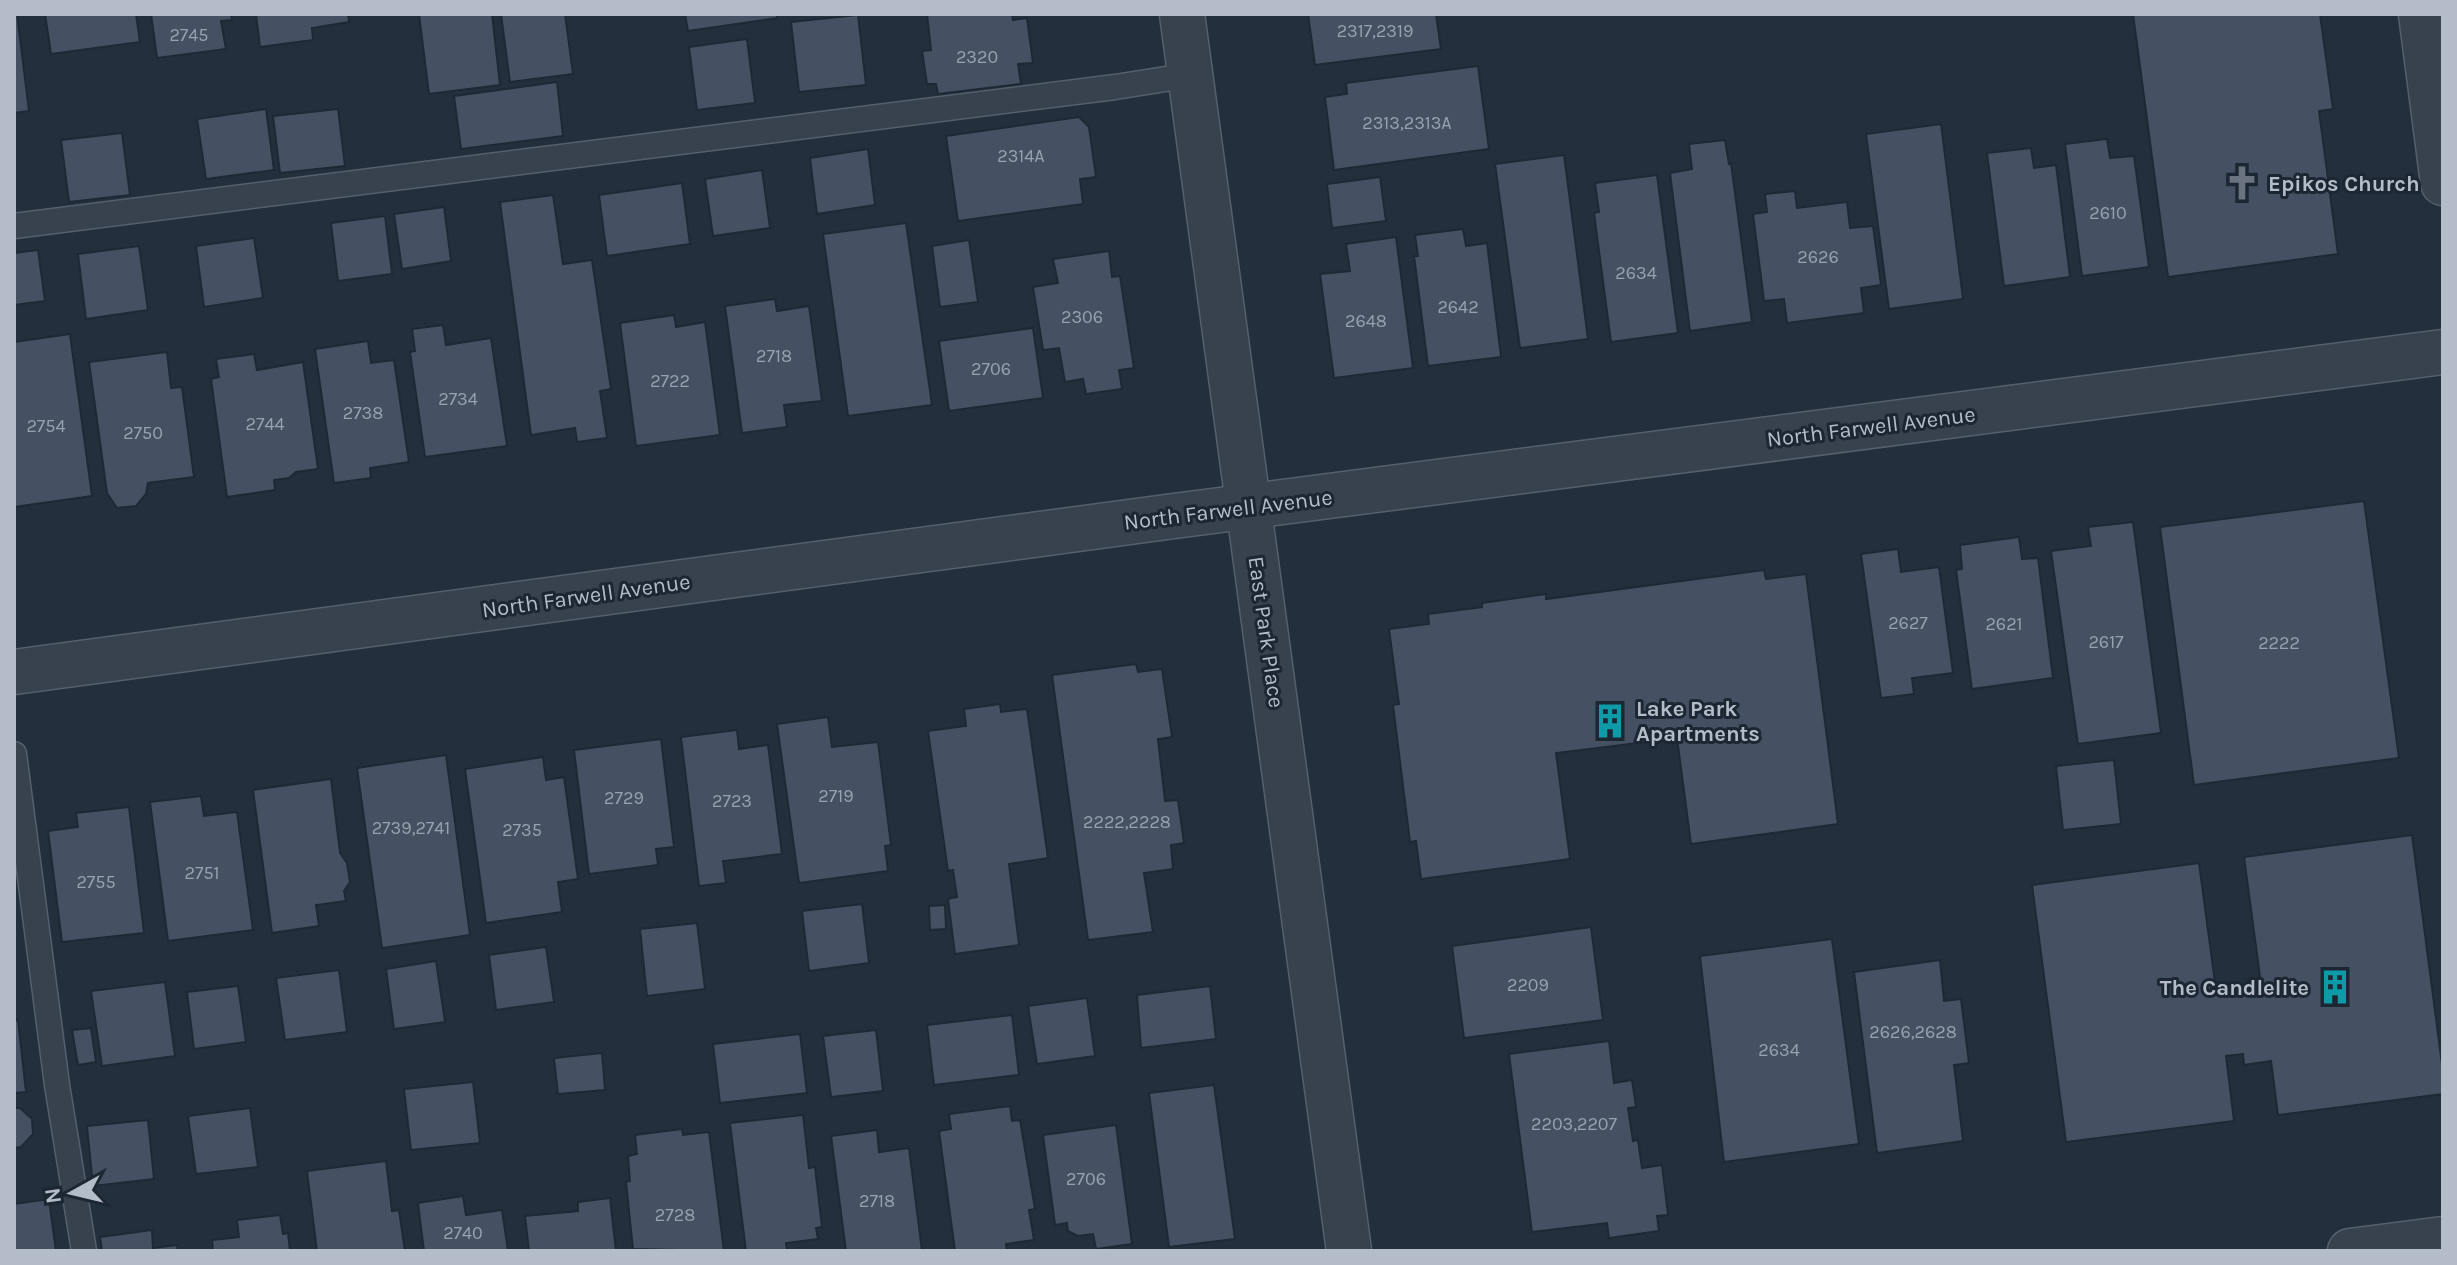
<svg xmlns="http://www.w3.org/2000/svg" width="2457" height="1265" font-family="Karla,sans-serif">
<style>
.building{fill:#455162;stroke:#1f2835;stroke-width:2}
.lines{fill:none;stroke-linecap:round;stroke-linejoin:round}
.service-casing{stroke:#565f6c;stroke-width:27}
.minor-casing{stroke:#565f6c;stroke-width:47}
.tertiary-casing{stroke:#565f6c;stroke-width:47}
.service{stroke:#38414e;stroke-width:24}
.minor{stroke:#38414e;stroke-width:44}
.tertiary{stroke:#38414e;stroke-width:44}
.labels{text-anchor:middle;stroke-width:6;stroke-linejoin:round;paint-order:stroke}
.number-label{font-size:18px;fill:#98a1af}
.poi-label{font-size:22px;font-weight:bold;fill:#b4bcc9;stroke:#1d2633;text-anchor:start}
.street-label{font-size:22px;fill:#b4bcc9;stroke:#1d2633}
</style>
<rect width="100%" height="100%" fill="#242f3e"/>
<!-- building -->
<path class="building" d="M 14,14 L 17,14 L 29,111 L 14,113 Z
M 45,14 L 136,14 L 140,42 L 51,54 Z
M 151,14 L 231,14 L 232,20 L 221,21 L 226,49 L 157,58 Z
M 256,14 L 348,14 L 349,22 L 312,28 L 313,40 L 260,47 Z
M 419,14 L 492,14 L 500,85 L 429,94 Z
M 501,14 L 565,14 L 573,74 L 510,82 Z
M 685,14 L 777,14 L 777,18 L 688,31 Z
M 927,14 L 1012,14 L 1013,20 L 1027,18 L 1033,63 L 1018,64 L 1021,84 L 938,94 L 936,84 L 927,84 L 922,51 L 931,50 Z
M 1308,14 L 1436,14 L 1441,49 L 1315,65 Z
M 2133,14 L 2320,14 L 2333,109 L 2319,111 L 2338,254 L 2168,277 Z
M 858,15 L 866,85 L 799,92 L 791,22 Z
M 747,39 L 755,103 L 697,110 L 689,47 Z
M 1478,66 L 1489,149 L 1334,170 L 1325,97 L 1347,94 L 1346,83 Z
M 557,82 L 563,136 L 461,149 L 454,96 Z
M 266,109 L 274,170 L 206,179 L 197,119 Z
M 338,109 L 345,166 L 280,173 L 273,116 Z
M 1079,117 L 1089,127 L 1096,177 L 1080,179 L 1083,204 L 958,221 L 946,136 Z
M 1941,124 L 1963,299 L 1889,309 L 1866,134 Z
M 122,133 L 130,195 L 69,202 L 61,140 Z
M 2107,139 L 2110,158 L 2134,156 L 2149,267 L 2082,276 L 2065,144 Z
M 1725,140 L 1729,164 L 1731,163 L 1752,322 L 1690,331 L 1670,173 L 1692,169 L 1689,144 Z
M 2031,148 L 2034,168 L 2056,165 L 2070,277 L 2004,286 L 1987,153 Z
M 868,149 L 875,205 L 817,214 L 810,158 Z
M 1564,155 L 1588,339 L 1520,348 L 1495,164 Z
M 762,170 L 770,228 L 713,236 L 705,179 Z
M 1657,175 L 1678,333 L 1611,342 L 1594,213 L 1599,212 L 1595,183 Z
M 1380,177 L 1386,221 L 1332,228 L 1327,184 Z
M 682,183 L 690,244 L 607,256 L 599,195 Z
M 1795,191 L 1797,208 L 1847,202 L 1850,228 L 1873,226 L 1881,285 L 1861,288 L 1864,313 L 1787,323 L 1784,299 L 1764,301 L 1753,214 L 1767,212 L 1765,194 Z
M 553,195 L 563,264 L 592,260 L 611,389 L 600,391 L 607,438 L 577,442 L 575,428 L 531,435 L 500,202 Z
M 444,207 L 451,261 L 402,269 L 394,214 Z
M 385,216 L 392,274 L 338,281 L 331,223 Z
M 906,223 L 932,405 L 848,416 L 823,234 Z
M 1463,229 L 1466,246 L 1487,243 L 1501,357 L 1428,366 L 1414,256 L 1418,256 L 1415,235 Z
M 1396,237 L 1413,368 L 1334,378 L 1320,274 L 1350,271 L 1346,244 Z
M 254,238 L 263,298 L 204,307 L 196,246 Z
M 969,240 L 978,302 L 940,307 L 932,246 Z
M 139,246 L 148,310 L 86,319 L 78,254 Z
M 38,250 L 45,301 L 14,305 L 14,253 Z
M 1109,251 L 1112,277 L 1120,276 L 1134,368 L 1119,370 L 1122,389 L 1086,394 L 1083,379 L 1065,382 L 1059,348 L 1043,350 L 1033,287 L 1058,283 L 1053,259 Z
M 775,299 L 777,311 L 809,306 L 822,401 L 784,405 L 787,427 L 742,433 L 725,306 Z
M 674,315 L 676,327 L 705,322 L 720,435 L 636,446 L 620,323 Z
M 443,325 L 446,345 L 491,338 L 507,446 L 425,457 L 410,352 L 415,351 L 412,329 Z
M 1033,328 L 1043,398 L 949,411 L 939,341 Z
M 70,334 L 92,496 L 14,507 L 14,342 Z
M 368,341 L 371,363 L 394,360 L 409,462 L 370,468 L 371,478 L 334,483 L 315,349 Z
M 167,352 L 171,388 L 182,387 L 194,477 L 148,483 L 146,494 L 136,506 L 117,508 L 107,493 L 89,362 Z
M 254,354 L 257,370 L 303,362 L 318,469 L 296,472 L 289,478 L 274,480 L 275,490 L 227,497 L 211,379 L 219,377 L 216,359 Z
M 2364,501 L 2399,758 L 2194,785 L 2160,527 Z
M 2133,522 L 2161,733 L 2078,744 L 2051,551 L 2091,546 L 2088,527 Z
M 2019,537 L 2022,559 L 2038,558 L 2053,678 L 1972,689 L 1956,570 L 1962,569 L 1960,545 Z
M 1898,549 L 1901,572 L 1939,567 L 1953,673 L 1912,678 L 1914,694 L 1881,698 L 1861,554 Z
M 1764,570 L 1766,579 L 1806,574 L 1838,824 L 1691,844 L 1677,738 L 1556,753 L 1570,859 L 1421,879 L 1416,841 L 1410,842 L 1393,705 L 1399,704 L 1389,629 L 1429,624 L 1428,614 L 1482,607 L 1482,603 L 1546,594 L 1546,599 Z
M 1136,664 L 1138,672 L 1162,669 L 1172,737 L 1158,739 L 1165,801 L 1178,800 L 1184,843 L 1171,845 L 1173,869 L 1144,873 L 1153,932 L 1088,940 L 1052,675 Z
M 1000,704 L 1001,712 L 1027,709 L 1048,858 L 1009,864 L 1019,945 L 955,954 L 948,899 L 957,897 L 953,870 L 948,871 L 928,731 L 966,726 L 964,709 Z
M 828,717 L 832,747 L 878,742 L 891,845 L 885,846 L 888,871 L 799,883 L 777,724 Z
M 737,730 L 739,749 L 768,745 L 782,854 L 723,861 L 726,883 L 699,886 L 681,737 Z
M 661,739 L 674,847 L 656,849 L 658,865 L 589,874 L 574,750 Z
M 446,755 L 470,935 L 382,948 L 357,768 Z
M 543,757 L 546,780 L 564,777 L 578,879 L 558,882 L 562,912 L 486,923 L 465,769 Z
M 2114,760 L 2121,824 L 2063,830 L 2056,766 Z
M 331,779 L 340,853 L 347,863 L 350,882 L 344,891 L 346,901 L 316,905 L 319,926 L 272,933 L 253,790 Z
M 201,796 L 204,816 L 237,812 L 253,930 L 168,941 L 150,802 Z
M 129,807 L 144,933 L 62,942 L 48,831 L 78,827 L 76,813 Z
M 2412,835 L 2443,1072 L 2443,1094 L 2278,1115 L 2271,1061 L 2244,1065 L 2243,1054 L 2226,1056 L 2234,1121 L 2066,1142 L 2032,885 L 2199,863 L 2216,990 L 2261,984 L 2244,857 Z
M 862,904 L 869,963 L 809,971 L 802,911 Z
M 945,905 L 946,929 L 930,930 L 929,906 Z
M 697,923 L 705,989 L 647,996 L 640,929 Z
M 1591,927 L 1603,1020 L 1464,1038 L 1452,946 Z
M 1832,939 L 1859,1144 L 1724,1162 L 1700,956 Z
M 546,947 L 554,1002 L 496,1010 L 489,955 Z
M 1940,960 L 1944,1001 L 1961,999 L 1969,1063 L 1954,1065 L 1963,1141 L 1877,1153 L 1854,972 Z
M 436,961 L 445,1022 L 394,1029 L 386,969 Z
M 339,970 L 347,1032 L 285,1040 L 276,978 Z
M 165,982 L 175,1056 L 102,1066 L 91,991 Z
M 238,986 L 246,1042 L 194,1049 L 187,992 Z
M 1210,986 L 1216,1039 L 1141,1048 L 1137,995 Z
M 1087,998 L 1095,1056 L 1037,1064 L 1028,1006 Z
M 1012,1015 L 1019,1075 L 934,1085 L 927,1025 Z
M 18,1020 L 26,1092 L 14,1093 L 14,1021 Z
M 91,1028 L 96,1062 L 78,1065 L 72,1030 Z
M 876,1030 L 883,1091 L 831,1097 L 823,1036 Z
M 800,1034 L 807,1093 L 720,1103 L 713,1044 Z
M 1609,1041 L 1614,1083 L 1632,1080 L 1636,1107 L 1628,1108 L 1633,1141 L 1638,1140 L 1642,1168 L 1662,1165 L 1668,1215 L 1657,1216 L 1659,1231 L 1609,1238 L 1607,1223 L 1532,1232 L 1509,1054 Z
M 602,1053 L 605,1090 L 558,1094 L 554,1058 Z
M 473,1082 L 480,1143 L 411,1150 L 404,1089 Z
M 1214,1085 L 1235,1239 L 1169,1247 L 1149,1093 Z
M 1010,1106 L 1012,1121 L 1020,1120 L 1035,1209 L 1029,1210 L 1034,1240 L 1006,1244 L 1007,1251 L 955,1251 L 939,1131 L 951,1129 L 949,1114 Z
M 14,1108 L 20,1108 L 32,1119 L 33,1134 L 21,1147 L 14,1148 Z
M 250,1108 L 258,1167 L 196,1174 L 188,1116 Z
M 803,1115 L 809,1168 L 815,1167 L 822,1227 L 816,1228 L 818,1239 L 786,1243 L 787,1251 L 746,1251 L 730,1123 Z
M 148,1120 L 154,1179 L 93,1186 L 87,1126 Z
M 1116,1125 L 1132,1244 L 1096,1249 L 1093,1234 L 1078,1236 L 1068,1231 L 1067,1223 L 1055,1225 L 1043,1135 Z
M 682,1129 L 683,1135 L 709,1132 L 724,1251 L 633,1249 L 626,1182 L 630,1181 L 628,1156 L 637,1154 L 635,1135 Z
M 877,1130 L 879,1152 L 909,1148 L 922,1251 L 846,1251 L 831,1136 Z
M 386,1161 L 392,1211 L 399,1210 L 405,1251 L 317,1251 L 307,1171 Z
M 463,1196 L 466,1215 L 502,1210 L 508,1251 L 424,1251 L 418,1203 Z
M 610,1198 L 616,1251 L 529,1251 L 525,1216 L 578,1211 L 578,1202 Z
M 49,1199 L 56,1251 L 14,1251 L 14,1204 Z
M 280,1215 L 283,1234 L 288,1233 L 290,1251 L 213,1251 L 212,1240 L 239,1237 L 237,1220 Z
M 152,1230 L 153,1248 L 177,1245 L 178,1251 L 102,1251 L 100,1237 Z"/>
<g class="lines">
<!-- service casing -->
<g class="service-casing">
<path id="service" d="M 14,226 L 1115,87 L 1191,75
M 14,754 L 57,1085 L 84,1251"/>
</g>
<!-- minor casing -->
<g class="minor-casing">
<path id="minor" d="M 1182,14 L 1349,1251
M 2421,14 L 2443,183
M 14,672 L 1174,516 L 2443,352"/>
</g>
<!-- tertiary casing -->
<g class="tertiary-casing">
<path id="tertiary" d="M 2350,1251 L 2443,1239"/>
</g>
<!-- service -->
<use href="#service" class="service"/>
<!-- minor -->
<use href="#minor" class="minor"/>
<!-- tertiary -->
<use href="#tertiary" class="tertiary"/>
</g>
<!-- icons -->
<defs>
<g id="church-bare" transform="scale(2.76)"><path d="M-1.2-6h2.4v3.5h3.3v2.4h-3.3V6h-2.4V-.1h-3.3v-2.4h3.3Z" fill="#6b7280" stroke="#1d2633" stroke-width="2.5" paint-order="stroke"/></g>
<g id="building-bare" transform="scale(2.76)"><path d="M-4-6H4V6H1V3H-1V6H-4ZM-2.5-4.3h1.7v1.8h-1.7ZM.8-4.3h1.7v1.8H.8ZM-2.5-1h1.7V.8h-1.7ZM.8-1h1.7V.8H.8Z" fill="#0f9aa8" stroke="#1d2633" stroke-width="2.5" paint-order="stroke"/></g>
</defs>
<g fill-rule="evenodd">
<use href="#church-bare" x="2242" y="183"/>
<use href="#building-bare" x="1610" y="721"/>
<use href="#building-bare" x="2335" y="987"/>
</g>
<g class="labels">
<!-- number labels -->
<g class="number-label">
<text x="1375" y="37">2317,2319</text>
<text x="189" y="41">2745</text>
<text x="977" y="63">2320</text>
<text x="1407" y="129">2313,2313A</text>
<text x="1021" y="162">2314A</text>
<text x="2108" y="219">2610</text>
<text x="1818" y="263">2626</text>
<text x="1636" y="279">2634</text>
<text x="1458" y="313">2642</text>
<text x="1082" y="323">2306</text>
<text x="1366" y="327">2648</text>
<text x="774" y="362">2718</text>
<text x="991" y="375">2706</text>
<text x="670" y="387">2722</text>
<text x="458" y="405">2734</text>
<text x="363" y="419">2738</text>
<text x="265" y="430">2744</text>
<text x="46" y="432">2754</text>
<text x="143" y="439">2750</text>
<text x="1908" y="629">2627</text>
<text x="2004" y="630">2621</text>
<text x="2106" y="648">2617</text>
<text x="2279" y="649">2222</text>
<text x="836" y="802">2719</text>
<text x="624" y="804">2729</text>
<text x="732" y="807">2723</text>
<text x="1127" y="828">2222,2228</text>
<text x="411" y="834">2739,2741</text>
<text x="522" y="836">2735</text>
<text x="202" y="879">2751</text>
<text x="96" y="888">2755</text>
<text x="1528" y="991">2209</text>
<text x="1913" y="1038">2626,2628</text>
<text x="1779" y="1056">2634</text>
<text x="1574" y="1130">2203,2207</text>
<text x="1086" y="1185">2706</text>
<text x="877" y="1207">2718</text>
<text x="675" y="1221">2728</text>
<text x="463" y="1239">2740</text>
</g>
<!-- poi labels -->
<g class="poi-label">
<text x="2268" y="191">Epikos Church</text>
<text x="1636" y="716">Lake Park<tspan x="1636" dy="25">Apartments</tspan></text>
<text x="2309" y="995" text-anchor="end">The Candlelite</text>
</g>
<!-- street labels -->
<g class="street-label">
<text transform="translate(1871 426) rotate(-7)" y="8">North Farwell Avenue</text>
<text transform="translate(1228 509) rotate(-7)" y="8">North Farwell Avenue</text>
<text transform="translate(586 595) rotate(-8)" y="8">North Farwell Avenue</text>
<text transform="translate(1267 632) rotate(82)" y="8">East Park Place</text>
</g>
</g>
<!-- border -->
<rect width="2457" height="1265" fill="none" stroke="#b4bcc9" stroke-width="32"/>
<!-- north arrow -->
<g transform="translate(72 1193) rotate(262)" stroke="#1d2633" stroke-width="6" paint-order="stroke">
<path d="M0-6L14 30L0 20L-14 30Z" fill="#b4bcc9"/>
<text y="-12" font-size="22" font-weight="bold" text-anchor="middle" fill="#b4bcc9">N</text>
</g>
</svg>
